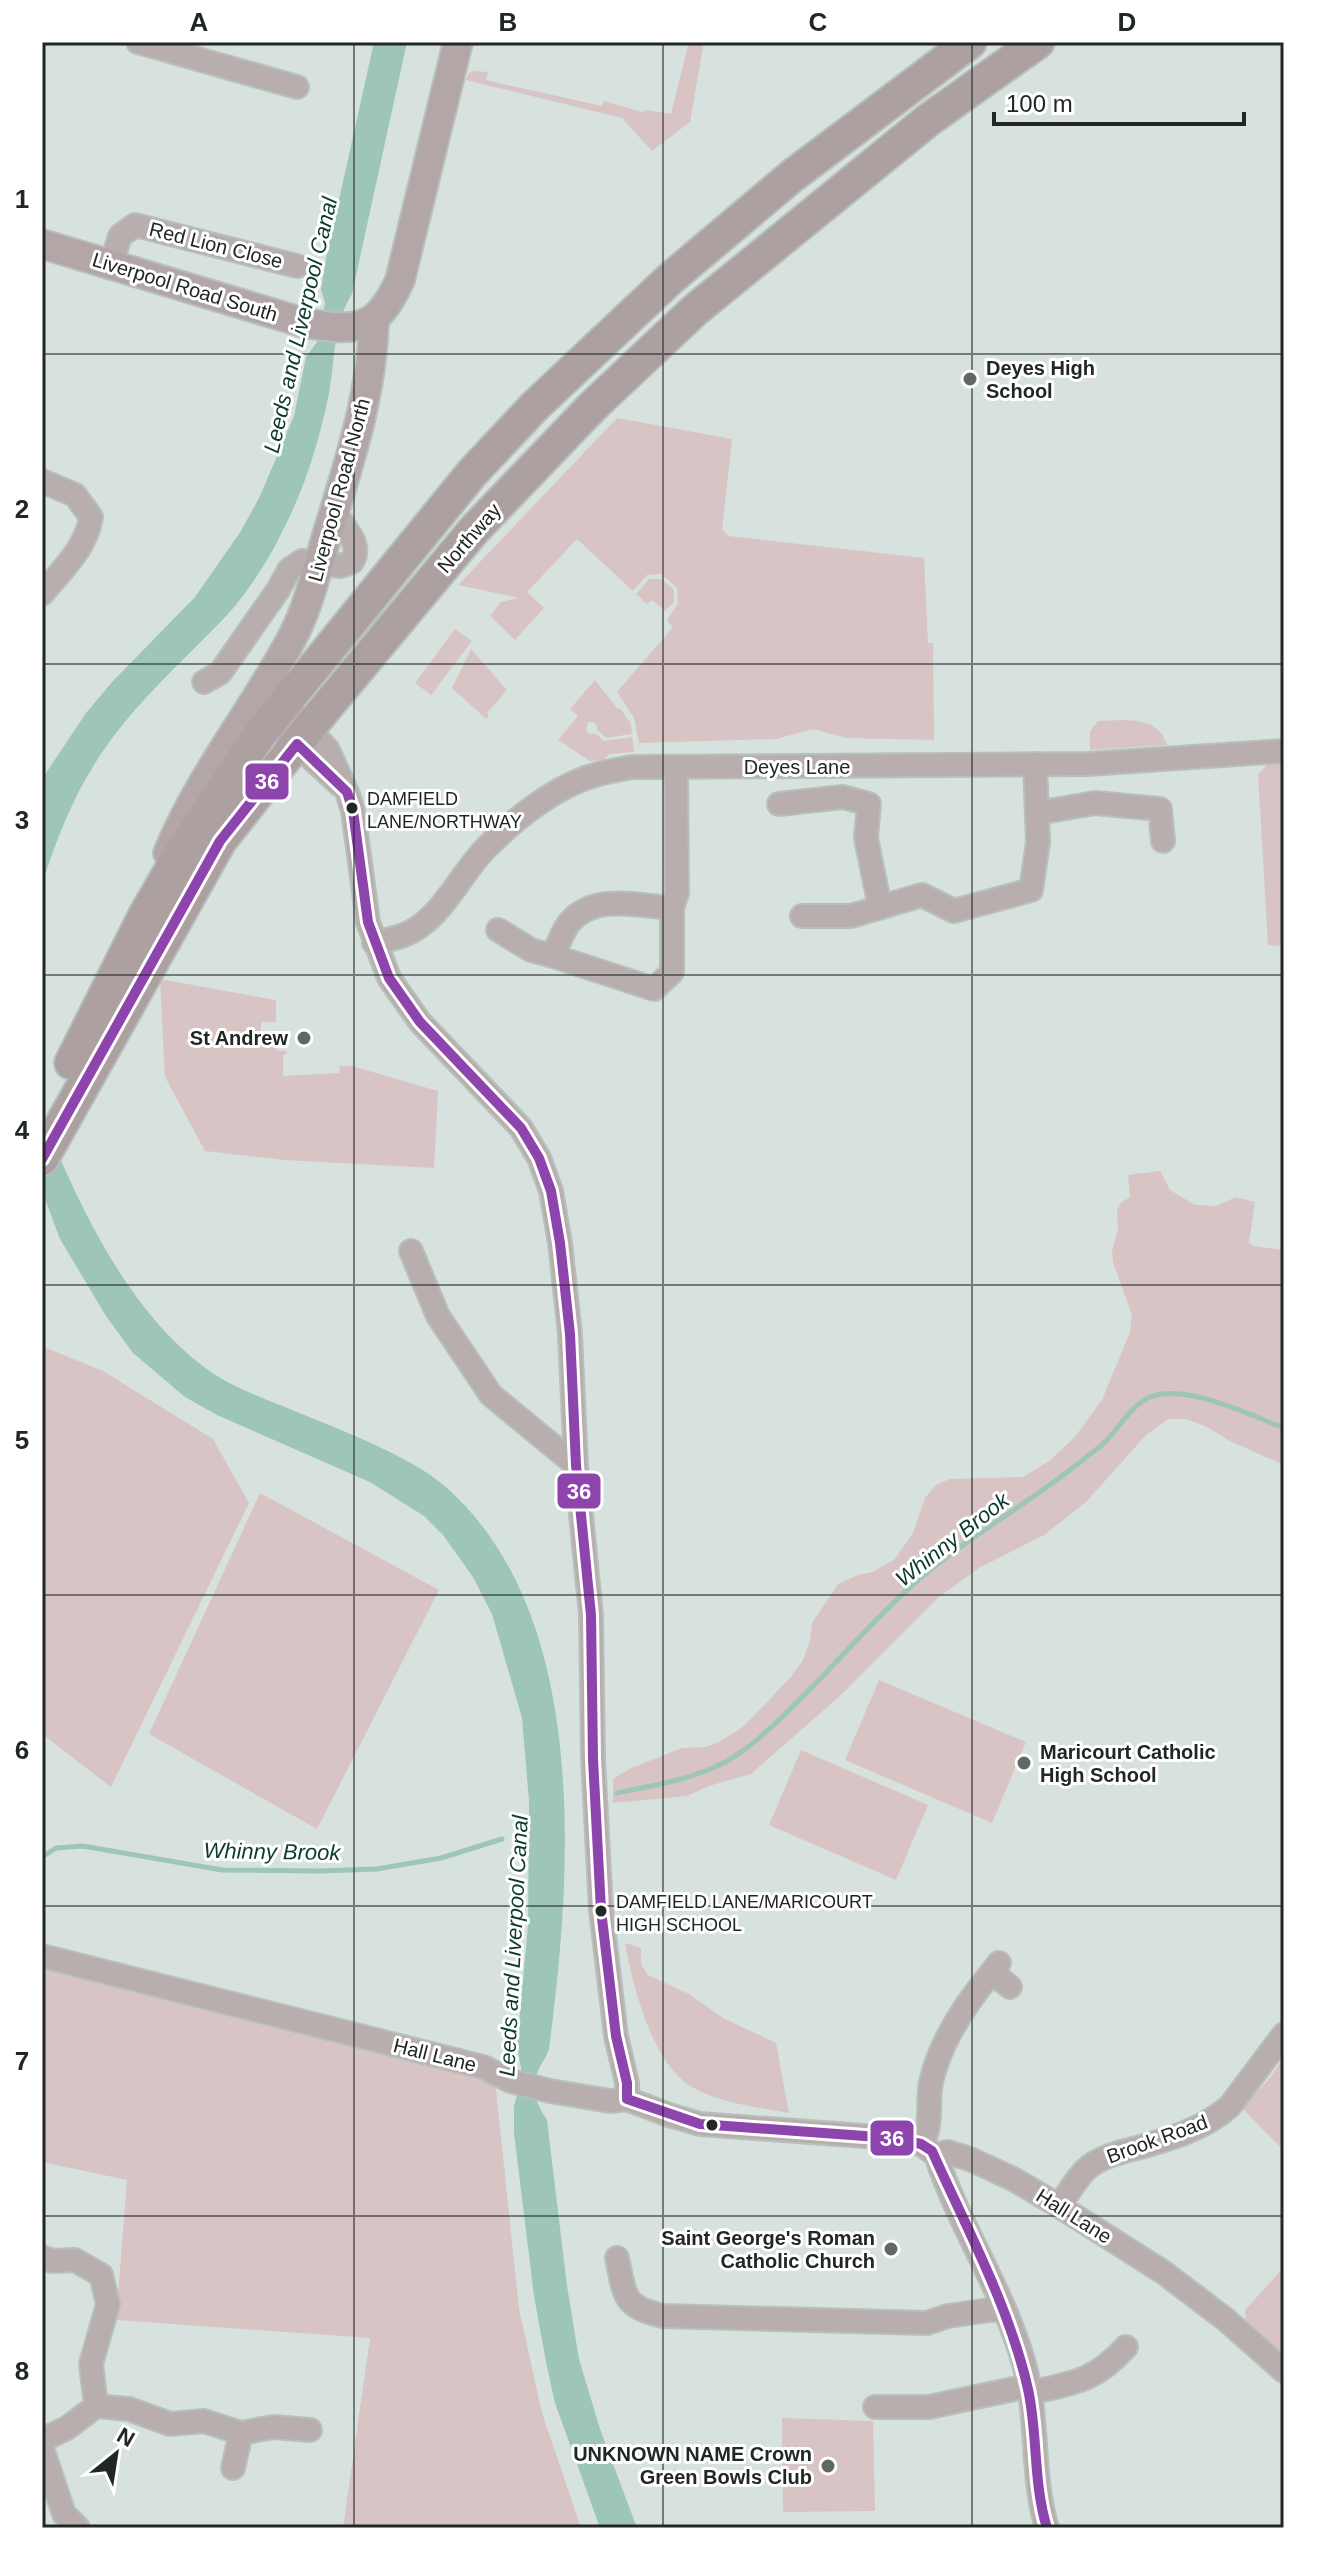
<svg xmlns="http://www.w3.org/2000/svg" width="1326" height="2570" font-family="Arial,sans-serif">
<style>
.green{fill:#d8c4c4}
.water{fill:#9dc5b8}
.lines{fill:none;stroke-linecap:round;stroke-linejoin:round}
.stream{stroke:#9dc5b8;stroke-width:5}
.minor-casing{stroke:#b7c0bd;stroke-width:26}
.major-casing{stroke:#b7c0bd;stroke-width:32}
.highway-casing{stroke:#b7c0bd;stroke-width:36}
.minor{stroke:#b9aeae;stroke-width:22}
.major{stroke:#b2a6a6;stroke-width:28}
.highway{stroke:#aca0a0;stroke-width:32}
.bus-1-casing{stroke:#fff;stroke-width:16}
.bus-1{stroke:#8e44ad;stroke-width:10}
.grid{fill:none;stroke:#202725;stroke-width:2;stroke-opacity:0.55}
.poi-dot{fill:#606866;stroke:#fff;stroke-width:3}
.bus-dot{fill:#202725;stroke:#fff;stroke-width:3}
.labels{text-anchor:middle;stroke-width:6;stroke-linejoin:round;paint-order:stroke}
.bus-label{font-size:18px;fill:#202725;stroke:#fff;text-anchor:start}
.street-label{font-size:20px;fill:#202725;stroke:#fff}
.poi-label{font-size:20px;font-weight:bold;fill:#202725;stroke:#fff;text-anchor:end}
.water-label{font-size:22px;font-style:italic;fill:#0b3b30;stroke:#fff}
.line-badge{stroke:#fff;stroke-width:3}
.badge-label{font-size:22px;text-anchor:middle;font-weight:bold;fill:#fff}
.neatline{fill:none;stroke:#202725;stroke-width:3}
.grid-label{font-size:26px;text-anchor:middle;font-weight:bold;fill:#202725}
</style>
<rect width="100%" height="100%" fill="#d7e2df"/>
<!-- green -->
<path class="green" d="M 689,42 L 704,42 L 690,122 L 652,151 L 622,118 L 466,80 L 468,74 L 474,71 L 488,72 L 486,80 L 602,106 L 604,101 L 642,112 L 647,110 L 671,114 Z
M 617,418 L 732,439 L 722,530 L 729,536 L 924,558 L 928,643 L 933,643 L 934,740 L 846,738 L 813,729 L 776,739 L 639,743 L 634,718 L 617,692 L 673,627 L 667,620 L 678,603 L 677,588 L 661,574 L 647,575 L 633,591 L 577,539 L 527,592 L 544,608 L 515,640 L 490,616 L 501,602 L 519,598 L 458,585 Z
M 649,579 L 662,579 L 674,590 L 674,602 L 665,611 L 652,600 L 647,604 L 636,594 Z
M 455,629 L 472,641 L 431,695 L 415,683 Z
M 471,649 L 507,690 L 487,713 L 489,715 L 486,719 L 452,688 Z
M 595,680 L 618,709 L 620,708 L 631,724 L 632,734 L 606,738 L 597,730 L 597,725 L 593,722 L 588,722 L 586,731 L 590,734 L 595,733 L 604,741 L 632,737 L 634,752 L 610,754 L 603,760 L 590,761 L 558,740 L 578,716 L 570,709 Z
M 1098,721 C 1126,721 1157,714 1167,745 L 1090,750 L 1090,731 Z
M 1284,762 L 1284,946 L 1268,945 L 1258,774 L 1268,764 Z
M 160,979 L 276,1000 L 276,1022 L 261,1022 L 261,1038 L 276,1039 L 276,1050 L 287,1051 L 287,1054 L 283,1055 L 283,1076 L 339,1073 L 340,1066 L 352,1066 L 438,1091 L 434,1168 L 284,1160 L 205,1151 L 165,1077 Z
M 1160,1171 L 1170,1190 L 1195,1205 L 1216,1206 L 1236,1197 L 1255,1202 L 1249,1243 L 1254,1246 L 1284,1250 L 1284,1465 L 1230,1441 L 1205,1426 L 1186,1419 L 1168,1419 L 1146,1435 L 1086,1502 L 1044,1535 L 979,1568 L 939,1597 L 841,1695 L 751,1774 L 709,1786 L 687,1796 L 613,1803 L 613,1779 L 629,1769 L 682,1748 L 705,1747 L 719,1742 L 744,1726 L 790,1678 L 803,1660 L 810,1640 L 812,1623 L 838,1584 L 858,1575 L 873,1572 L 895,1559 L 913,1533 L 925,1498 L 936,1485 L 950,1479 L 1023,1477 L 1049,1461 L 1074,1438 L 1102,1400 L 1130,1332 L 1132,1315 L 1113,1262 L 1112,1252 L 1118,1229 L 1117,1211 L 1121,1203 L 1130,1197 L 1128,1175 Z
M 44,1347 L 103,1371 L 213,1439 L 249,1503 L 111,1787 L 42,1734 L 42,1349 Z
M 260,1493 L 439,1590 L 317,1829 L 149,1734 Z
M 879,1680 L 1026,1742 L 992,1823 L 845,1760 Z
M 801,1750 L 928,1805 L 896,1880 L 769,1825 Z
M 625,1943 L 641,1948 L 641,1964 L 648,1975 L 689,1994 L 723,2018 L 776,2043 L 789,2113 C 757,2107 722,2104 692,2087 C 652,2064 633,1986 625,1943 Z
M 42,1963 L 495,2080 L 519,2309 L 542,2413 L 581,2528 L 343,2528 L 370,2338 L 116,2320 L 127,2180 L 42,2162 Z
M 1284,2057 L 1284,2151 L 1242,2108 L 1270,2078 Z
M 1284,2267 L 1284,2356 L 1246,2324 L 1245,2310 Z
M 782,2418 L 873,2421 L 875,2511 L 783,2512 Z"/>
<!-- water -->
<path class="water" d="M 374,42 L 407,42 L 352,294 C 333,324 335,360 329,393 C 320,438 306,485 285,526 C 271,556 251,588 229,613 C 194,650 156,684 124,723 C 84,771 60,826 42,885 L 42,779 L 86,713 L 113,681 L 195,597 L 241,531 L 260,496 L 294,416 L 306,357 L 317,342 L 325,303 L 321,290 L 326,258 Z
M 42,1116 C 79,1205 125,1307 204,1367 C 227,1385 258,1396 285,1407 C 332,1427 409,1454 447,1488 C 591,1617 572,1875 549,2049 C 546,2059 539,2066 537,2074 C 531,2092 537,2105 547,2120 L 567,2286 L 579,2359 L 600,2429 L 637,2528 L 600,2528 L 555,2403 L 546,2362 L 534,2296 L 514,2133 L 514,2107 L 522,2073 L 517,2046 L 528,1926 L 529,1801 L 522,1718 L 492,1614 L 473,1577 L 443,1535 L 424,1516 L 370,1482 L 217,1415 L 185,1397 L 133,1353 L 106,1316 L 60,1239 L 42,1191 Z"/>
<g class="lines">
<!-- stream -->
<path class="stream" d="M 617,1793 C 646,1787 677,1782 705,1771 C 734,1761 758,1740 780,1719 C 827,1675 868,1624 917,1581 C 969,1536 1030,1503 1084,1459 C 1090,1454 1097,1449 1103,1444 C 1121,1427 1134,1397 1162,1394 C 1198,1389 1250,1415 1284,1428
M 42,1857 L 56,1848 L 83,1846 L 222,1870 L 319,1871 L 377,1869 L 441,1858 L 502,1839"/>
<!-- minor casing -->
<g class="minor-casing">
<path id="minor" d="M 138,42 L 297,87
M 111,265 L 120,236 L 135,225 L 297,266
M 42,481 L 75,495 L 91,517 C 87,547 61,571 42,594
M 204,682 L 220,673 L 278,590 L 289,570 L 302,561 L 341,566 L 352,562 C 363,544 344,529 336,513
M 283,702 L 328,750 L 347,792 L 353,811 L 368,922 L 389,978 L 420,1022 L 521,1128 L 539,1158 L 551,1191 L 560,1243 L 570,1334 L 576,1465 L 591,1615 L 593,1759 L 601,1910 L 616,2036 L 627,2083 L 627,2099
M 270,720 L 340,785
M 779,804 L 843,797 L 869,804 L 866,838 L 880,907
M 1037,813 L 1095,803 L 1160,809 L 1163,841
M 672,908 C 641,906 594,893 570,922 C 562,931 558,946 553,956 L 654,989 L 672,972 L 672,908 L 677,893 L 676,767
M 802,916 L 851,916 L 922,895 L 954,911 L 1031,890 L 1038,842 L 1035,764
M 498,930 L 531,950 L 553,956
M 374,943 C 384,940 395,939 404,935 C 442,920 460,873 488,846 C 516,818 556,786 595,775 C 607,771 619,770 631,767 L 1088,764 L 1284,751
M 411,1251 L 438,1316 L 491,1395 L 576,1465
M 42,1956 L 483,2067 L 511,2081 L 550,2091 L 610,2101 L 627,2099 L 669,2115 L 700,2124 L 892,2138 L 921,2144 L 936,2155 C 959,2227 1004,2291 1024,2364 C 1039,2418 1031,2476 1047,2528
M 999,1963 L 992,1972 L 1010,1987
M 921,2144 C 933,2128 927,2102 931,2082 C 940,2042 966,2003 992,1972
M 936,2155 L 947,2152 L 970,2159 L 1015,2180 L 1059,2206 L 1163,2272 L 1225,2319 L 1284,2371
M 1059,2206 C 1069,2193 1077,2176 1090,2166 C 1104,2156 1121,2152 1137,2148 C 1170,2139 1204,2129 1230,2106 L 1284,2034
M 42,2257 L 52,2261 L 75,2260 L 101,2275 L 108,2304 L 91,2364 L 96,2406
M 617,2258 C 625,2295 622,2307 663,2316 L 927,2323 L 948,2316 L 1003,2308
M 1029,2393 C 1075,2382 1092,2383 1126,2347
M 875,2407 L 929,2407 L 1028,2386
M 42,2440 L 67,2428 L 96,2406 L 129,2409 L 170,2424 L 204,2421 L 241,2433 L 273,2427 L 310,2430
M 42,2448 L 64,2514 L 78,2528
M 233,2468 L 241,2433"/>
</g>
<!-- major casing -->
<g class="major-casing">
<path id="major" d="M 42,244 L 305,323 C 357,332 377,331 400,280 L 458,42
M 168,853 C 200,775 254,710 293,636 C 310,603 317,568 328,532 C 349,464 373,390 374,318"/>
</g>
<!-- highway casing -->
<g class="highway-casing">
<path id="highway" d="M 71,1063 L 146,913 L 179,856 L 263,730 L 472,473 L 535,406 L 671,278 L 792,176 L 970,42
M 42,1159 L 220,841 L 309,728 L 474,530 L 593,406 L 695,310 L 927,121 L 1038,42"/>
</g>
<!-- minor -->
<use href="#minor" class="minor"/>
<!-- major -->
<use href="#major" class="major"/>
<!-- highway -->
<use href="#highway" class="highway"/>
<!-- bus-1 casing -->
<g class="bus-1-casing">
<path id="bus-1" d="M 42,1159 L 220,841 L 297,744 L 347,792 L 353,811 L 368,922 L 389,978 L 420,1022 L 521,1128 L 539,1158 L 551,1191 L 560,1243 L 570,1334 L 576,1465 L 591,1615 L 593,1759 L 601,1910 L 616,2036 L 627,2083 L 627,2099 L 700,2124 L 892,2138 L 921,2144 L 932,2151 C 967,2229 1009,2306 1028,2389 C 1038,2435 1033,2483 1047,2528"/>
</g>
<!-- bus-1 -->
<use href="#bus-1" class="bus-1"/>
</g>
<!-- grid -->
<path class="grid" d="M 354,42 L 354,2528M 663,42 L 663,2528M 972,42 L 972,2528M 42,354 L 1284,354M 42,664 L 1284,664M 42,975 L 1284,975M 42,1285 L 1284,1285M 42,1595 L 1284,1595M 42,1906 L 1284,1906M 42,2216 L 1284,2216"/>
<!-- markers -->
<g class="poi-dot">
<circle cx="970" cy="379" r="8"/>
<circle cx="304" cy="1038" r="8"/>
<circle cx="1024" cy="1763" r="8"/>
<circle cx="891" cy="2249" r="8"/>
<circle cx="828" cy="2466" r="8"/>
</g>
<g class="bus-dot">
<circle cx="352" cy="808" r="7"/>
<circle cx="601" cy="1911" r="7"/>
<circle cx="712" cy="2125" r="7"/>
</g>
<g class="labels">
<!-- bus labels -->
<g class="bus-label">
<text x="367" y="805">DAMFIELD<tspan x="367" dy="23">LANE/NORTHWAY</tspan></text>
<text x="616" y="1908">DAMFIELD LANE/MARICOURT<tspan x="616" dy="23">HIGH SCHOOL</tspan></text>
</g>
<!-- street labels -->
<g class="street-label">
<text transform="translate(216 245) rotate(14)" y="7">Red Lion Close</text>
<text transform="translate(185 287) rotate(17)" y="7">Liverpool Road South</text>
<text transform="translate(339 490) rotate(-75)" y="7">Liverpool Road North</text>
<text transform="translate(469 538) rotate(-49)" y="7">Northway</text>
<text x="797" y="774">Deyes Lane</text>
<text transform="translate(435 2055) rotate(14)" y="7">Hall Lane</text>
<text transform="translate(1157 2139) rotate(-20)" y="7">Brook Road</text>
<text transform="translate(1074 2216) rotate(32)" y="7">Hall Lane</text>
</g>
<!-- poi labels -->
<g class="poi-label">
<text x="986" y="375" text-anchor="start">Deyes High<tspan x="986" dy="23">School</tspan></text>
<text x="288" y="1045">St Andrew</text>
<text x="1040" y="1759" text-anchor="start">Maricourt Catholic<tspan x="1040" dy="23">High School</tspan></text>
<text x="875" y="2245">Saint George's Roman<tspan x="875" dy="23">Catholic Church</tspan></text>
<text x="812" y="2461">UNKNOWN NAME Crown<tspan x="812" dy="23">Green Bowls Club</tspan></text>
</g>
<!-- water labels -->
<g class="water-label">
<text transform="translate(300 325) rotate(-77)" y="8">Leeds and Liverpool Canal</text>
<text transform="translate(952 1539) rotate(-38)" y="8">Whinny Brook</text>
<text transform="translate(272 1851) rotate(1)" y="8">Whinny Brook</text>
<text transform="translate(513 1946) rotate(-87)" y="8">Leeds and Liverpool Canal</text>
</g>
</g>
<g class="line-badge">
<rect x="244" y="762" width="46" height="39" rx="8" fill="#8e44ad"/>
<rect x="556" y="1472" width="46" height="38" rx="8" fill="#8e44ad"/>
<rect x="869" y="2119" width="46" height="38" rx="8" fill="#8e44ad"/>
</g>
<g class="badge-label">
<text x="267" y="789">36</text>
<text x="579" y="1499">36</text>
<text x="892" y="2146">36</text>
</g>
<!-- border -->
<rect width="1326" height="2570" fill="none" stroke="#ffffff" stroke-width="88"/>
<!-- north arrow -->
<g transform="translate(116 2454) rotate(30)" stroke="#ffffff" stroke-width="6" paint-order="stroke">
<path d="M0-6L14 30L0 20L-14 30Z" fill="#202725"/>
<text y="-12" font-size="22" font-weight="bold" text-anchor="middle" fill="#202725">N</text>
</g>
<!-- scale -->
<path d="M994 112v12h250v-12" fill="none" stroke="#202725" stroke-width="4"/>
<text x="1006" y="112" font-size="24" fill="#202725" stroke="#ffffff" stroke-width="6" paint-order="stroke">100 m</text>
<rect x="44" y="44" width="1238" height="2482" class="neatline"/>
<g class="grid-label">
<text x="199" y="31">A</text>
<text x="508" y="31">B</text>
<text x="818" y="31">C</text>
<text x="1127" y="31">D</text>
<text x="22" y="208">1</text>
<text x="22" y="518">2</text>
<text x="22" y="829">3</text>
<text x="22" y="1139">4</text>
<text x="22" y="1449">5</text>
<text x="22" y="1759">6</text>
<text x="22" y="2070">7</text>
<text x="22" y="2380">8</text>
</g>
</svg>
